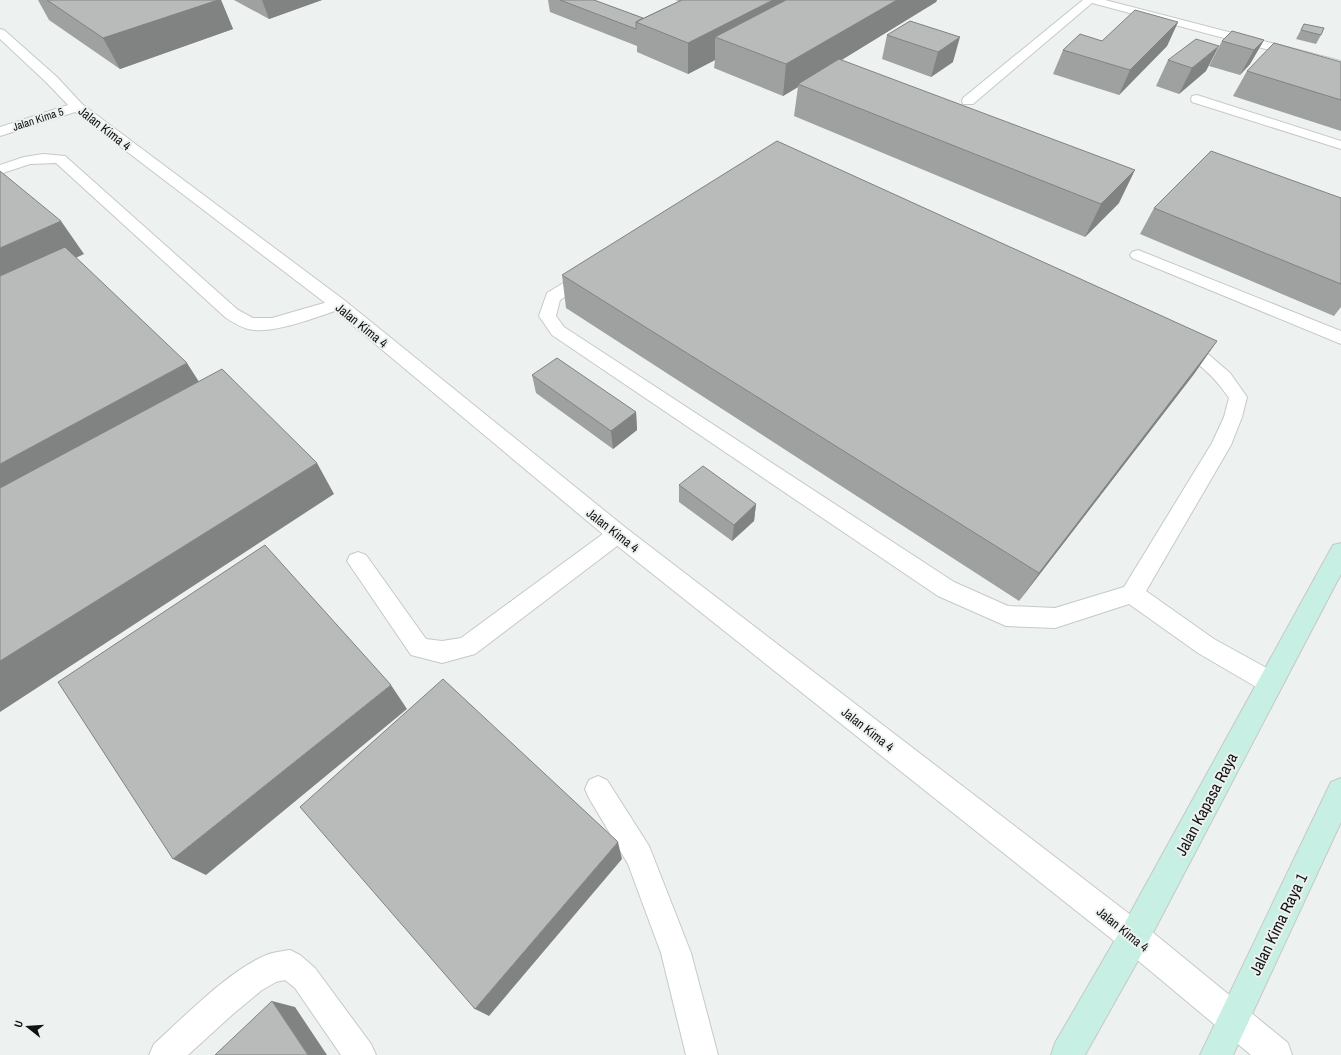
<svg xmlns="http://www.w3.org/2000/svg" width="1341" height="1055" font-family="'Archivo Narrow',sans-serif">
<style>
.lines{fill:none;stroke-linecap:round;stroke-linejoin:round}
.service-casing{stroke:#c5c9c7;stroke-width:2}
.minor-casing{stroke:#c5c9c7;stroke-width:2}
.secondary-casing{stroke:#c5c9c7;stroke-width:2}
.service{fill:#fff;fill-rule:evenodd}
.minor{fill:#fff;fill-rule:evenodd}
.secondary{fill:#c7efe3;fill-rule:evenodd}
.wall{fill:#9ea1a0}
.shaded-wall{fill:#818382}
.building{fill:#b8bbba;stroke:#818382}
.labels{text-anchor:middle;stroke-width:4;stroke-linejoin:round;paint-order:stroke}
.far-street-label{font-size:11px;fill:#111312;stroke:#edf1ef}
.street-label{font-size:13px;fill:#111312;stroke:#edf1ef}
.near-street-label{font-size:16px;fill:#111312;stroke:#edf1ef}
</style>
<rect width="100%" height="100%" fill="#edf1ef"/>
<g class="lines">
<!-- service casing -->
<g class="service-casing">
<path id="service" d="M 1083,0 L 1105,0 L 1341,61 L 1341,69 L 1092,3 L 973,104 L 963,104 L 962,101 L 963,98 Z
M 1197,95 L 1341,141 L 1341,149 L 1192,102 L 1191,99 L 1192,96 Z
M 43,154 L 65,156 L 238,310 L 253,318 L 272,318 L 338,299 L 344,300 L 346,304 L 344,308 C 318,316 274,335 248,329 C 240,327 233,322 226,318 L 56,163 L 30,164 L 0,174 L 0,165 L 24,157 Z
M 788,159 L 814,165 L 846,177 L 1160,327 L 1201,348 L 1230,373 L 1247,397 L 1242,417 L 1231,445 L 1146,591 L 1214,639 L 1279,675 L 1283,683 L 1279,691 L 1271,694 L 1263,691 L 1198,653 L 1129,604 L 1055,628 L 1006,626 L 938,596 L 552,335 L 539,316 L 547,293 L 763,161 ZM 788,167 L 804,171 L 836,183 L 1148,335 C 1183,353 1206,364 1229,398 L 1224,417 L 1212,443 L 1124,587 L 1055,608 L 1008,606 L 954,582 L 564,327 L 556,316 L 560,300 L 771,168 Z
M 1138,250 L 1341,331 L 1341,344 L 1132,258 L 1130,255 L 1132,252 Z
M 618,525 L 625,528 L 629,534 L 625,540 L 475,654 L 442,663 L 411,655 L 347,561 L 350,555 L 358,552 L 366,555 L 426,639 L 442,641 L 461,638 L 611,528 Z
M 598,776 L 607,780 L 649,846 L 653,856 L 691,953 L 718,1055 L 686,1055 L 661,953 L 628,864 L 589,798 L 585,789 L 589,780 Z
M 290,950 L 300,955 L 315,968 L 371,1044 L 376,1055 L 341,1055 L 295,988 L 285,980 L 276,982 L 262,990 L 233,1014 L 188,1055 L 149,1055 L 154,1044 C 185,1016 231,968 269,954 C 275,952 283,951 290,950 Z"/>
</g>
<!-- minor casing -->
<g class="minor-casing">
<path id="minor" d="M 0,29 L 4,30 L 57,77 L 82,104 L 344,300 L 626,528 L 1145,926 L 1288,1043 L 1292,1055 L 1251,1055 L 1123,948 L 610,540 L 332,308 L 75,112 L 0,136 L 0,127 L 68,105 L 47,83 L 0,39 Z"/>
</g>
<!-- secondary casing -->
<g class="secondary-casing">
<path id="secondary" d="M 1341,543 L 1341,574 L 1145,948 L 1085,1055 L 1051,1055 L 1055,1043 L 1123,926 L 1333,545 Z
M 1341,778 L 1341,822 L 1233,1055 L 1200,1055 L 1331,782 Z"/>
</g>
<!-- service -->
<use href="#service" class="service"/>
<!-- minor -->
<use href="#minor" class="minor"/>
<!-- secondary -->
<use href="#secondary" class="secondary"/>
</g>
<!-- wall -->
<path class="wall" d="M 38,0 L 221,0 L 233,29 L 120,69 L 49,20 Z
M 234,0 L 322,0 L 269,19 Z
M 548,0 L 594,0 L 643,18 L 679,1 L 675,0 L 937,0 L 936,2 L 841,60 L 1119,203 L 1085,237 L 794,116 L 798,87 L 783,96 L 714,68 L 715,60 L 688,74 L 637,52 L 637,46 L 550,12 Z
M 910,21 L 953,62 L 931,77 L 882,59 L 887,35 Z
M 1178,22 L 1167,46 L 1119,95 L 1053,74 L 1063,50 Z
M 1304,24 L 1321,35 L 1316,44 L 1296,39 Z
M 1264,40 L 1250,64 L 1240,75 L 1209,66 L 1222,41 Z
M 1168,60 L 1206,71 L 1179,94 L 1156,86 Z
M 1341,62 L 1341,131 L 1233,96 L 1247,71 Z
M 1341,198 L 1341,307 L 1334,316 L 1140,234 L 1154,208 Z
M 562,275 L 1217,341 L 1194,374 L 1019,601 L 566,308 Z
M 532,375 L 636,412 L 637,430 L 613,449 L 536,393 Z
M 679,485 L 756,504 L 754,521 L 732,541 L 679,502 Z"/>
<!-- shaded-wall -->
<path class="shaded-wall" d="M 218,0 L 221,0 L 233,29 L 120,69 L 103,38 Z
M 262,0 L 322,0 L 269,19 Z
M 773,0 L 827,0 L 715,37 L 715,60 L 688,74 L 688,43 Z
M 897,0 L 937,0 L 936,2 L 801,85 L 798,84 L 798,87 L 783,96 L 786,64 Z
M 1178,22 L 1167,46 L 1119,95 L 1130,70 Z
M 960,37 L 953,62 L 931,77 L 938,52 Z
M 1264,40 L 1250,64 L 1240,75 L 1254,50 Z
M 1219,46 L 1206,71 L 1179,94 L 1192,68 Z
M 1135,170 L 1119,203 L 1085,237 L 1101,204 Z
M 61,221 L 84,254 L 0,294 L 0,248 Z
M 1217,341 L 1194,374 L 1019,601 L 1039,573 Z
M 187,363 L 208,396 L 0,514 L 0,464 Z
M 636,412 L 637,430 L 613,449 L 611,431 Z
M 317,463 L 334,494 L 0,712 L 0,661 Z
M 756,504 L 754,521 L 732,541 L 734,525 Z
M 391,685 L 407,709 L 206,875 L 173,859 Z
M 618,842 L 622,859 L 489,1016 L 475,1009 Z
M 272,1001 L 295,1007 L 327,1055 L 308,1055 Z"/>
<!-- building -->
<path class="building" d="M 47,0 L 218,0 L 103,38 Z
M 560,0 L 594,0 L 643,18 L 636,22 L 636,29 Z
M 682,0 L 773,0 L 688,43 L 636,22 Z
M 786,0 L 897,0 L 786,64 L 715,37 Z
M 1135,10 L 1178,22 L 1130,70 L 1063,50 L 1080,34 L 1102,41 Z
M 910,21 L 960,37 L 938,52 L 887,35 Z
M 1304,24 L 1324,28 L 1321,35 L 1301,30 Z
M 1232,31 L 1264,40 L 1254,50 L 1222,41 Z
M 1196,39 L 1219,46 L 1192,68 L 1168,60 Z
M 1274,43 L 1341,62 L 1341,100 L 1247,71 Z
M 839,59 L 1135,170 L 1101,204 L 798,84 Z
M 777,141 L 1217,341 L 1039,573 L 562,275 Z
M 1211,151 L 1341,198 L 1341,284 L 1154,208 Z
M 0,171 L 61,221 L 0,248 Z
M 65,247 L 187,363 L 0,464 L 0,276 Z
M 557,358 L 636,412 L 611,431 L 532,375 Z
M 222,369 L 317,463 L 0,661 L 0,488 Z
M 703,466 L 756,504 L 734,525 L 679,485 Z
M 265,545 L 391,685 L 173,859 L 58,682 Z
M 443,679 L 618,842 L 475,1009 L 300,807 Z
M 272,1001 L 308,1055 L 215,1055 Z"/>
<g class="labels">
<!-- far-street labels -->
<g class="far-street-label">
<text transform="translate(38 119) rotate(-18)" y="4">Jalan Kima 5</text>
</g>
<!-- street labels -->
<g class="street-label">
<text transform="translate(105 128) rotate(38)" y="5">Jalan Kima 4</text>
<text transform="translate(362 325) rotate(39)" y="5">Jalan Kima 4</text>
<text transform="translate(613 530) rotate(38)" y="5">Jalan Kima 4</text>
<text transform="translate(868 729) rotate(38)" y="5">Jalan Kima 4</text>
<text transform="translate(1123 929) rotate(39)" y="5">Jalan Kima 4</text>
</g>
<!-- near-street labels -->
<g class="near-street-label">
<text transform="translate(1206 804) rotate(-62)" y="6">Jalan Kapasa Raya</text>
<text transform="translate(1278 924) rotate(-64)" y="6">Jalan Kima Raya 1</text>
</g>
</g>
<!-- north arrow -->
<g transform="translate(28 1027) rotate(287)" stroke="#edf1ef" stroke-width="3" paint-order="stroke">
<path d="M0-3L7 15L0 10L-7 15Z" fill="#111312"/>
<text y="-6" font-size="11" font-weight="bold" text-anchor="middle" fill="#111312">U</text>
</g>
</svg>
